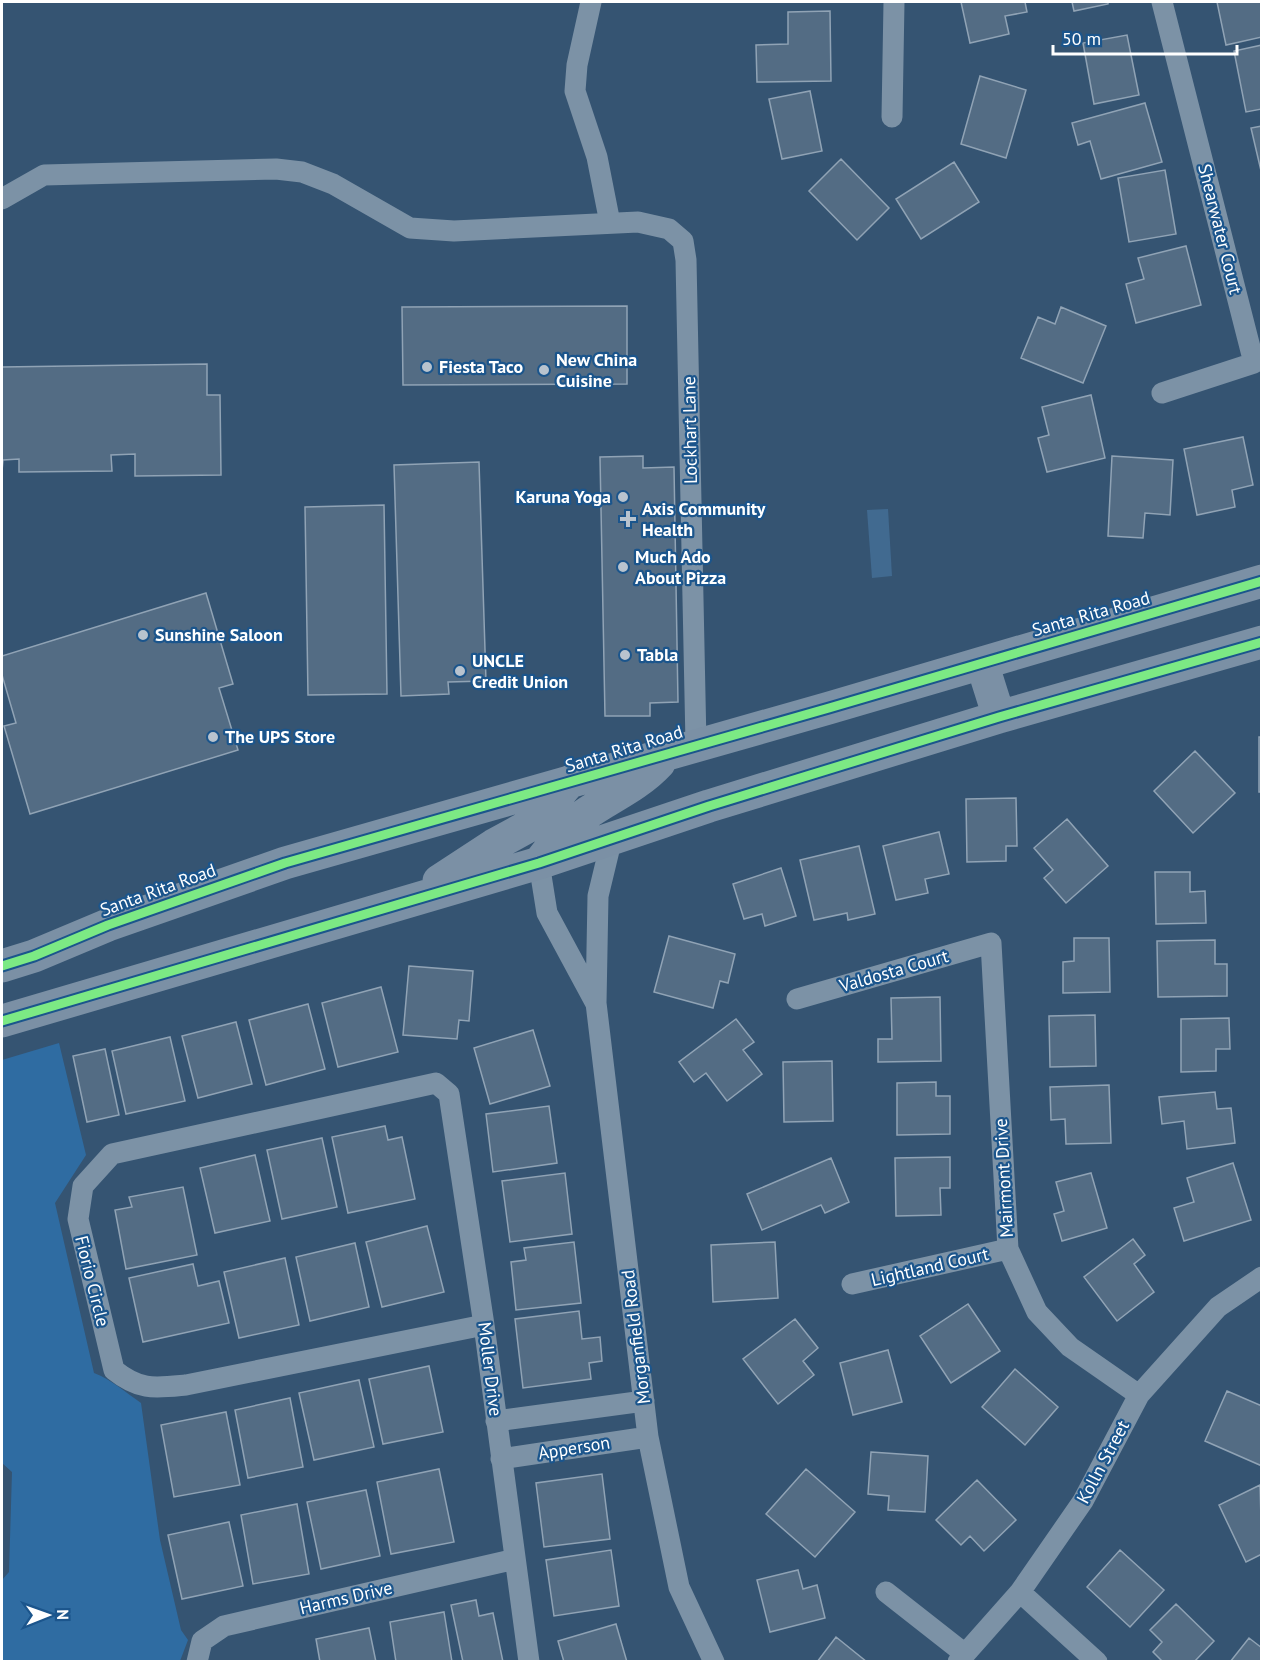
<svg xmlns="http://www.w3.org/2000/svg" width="1263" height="1663" font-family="'PT Sans',sans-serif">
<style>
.green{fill:#2f6ca2}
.water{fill:#416a90}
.building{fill:#536c84;stroke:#90a3b5;stroke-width:1.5}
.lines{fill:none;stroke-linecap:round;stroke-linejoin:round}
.minor{stroke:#7c92a6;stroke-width:21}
.primary{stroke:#7b90a5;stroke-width:33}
.cycleway-casing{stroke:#1b558c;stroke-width:13}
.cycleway{stroke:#7ce984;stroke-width:9}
.poi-dot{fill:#b8c3ce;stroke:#1b558c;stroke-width:2}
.labels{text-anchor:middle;stroke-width:4.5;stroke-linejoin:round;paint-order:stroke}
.street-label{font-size:18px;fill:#fff;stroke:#1b558c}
.poi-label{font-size:18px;font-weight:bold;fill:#fff;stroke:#1b558c;text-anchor:start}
</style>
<rect width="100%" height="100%" fill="#355472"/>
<!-- green -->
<path class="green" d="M 59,1043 L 86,1155 L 55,1203 L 94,1373 C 112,1380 125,1392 141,1403 L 160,1540 L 181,1630 L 188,1640 L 180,1661 L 2,1662 L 2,1580 L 9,1572 L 12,1472 L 2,1463 L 2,1060 Z"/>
<!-- water -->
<path class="water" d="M 888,509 L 892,576 L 872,578 L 867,510 Z"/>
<!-- building -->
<path class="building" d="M 961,2 L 1025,2 L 1027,12 L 1005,16 L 1009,34 L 970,43 Z
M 1072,2 L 1108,2 L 1108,4 L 1074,11 Z
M 1217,2 L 1262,2 L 1262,37 L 1226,45 Z
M 830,11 L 831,81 L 757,82 L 756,45 L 788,44 L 788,12 Z
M 1127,35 L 1139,95 L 1094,104 L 1083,43 Z
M 1262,45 L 1262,109 L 1246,112 L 1234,51 Z
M 980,76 L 1026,90 L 1006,158 L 961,144 Z
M 810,91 L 822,151 L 782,159 L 769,99 Z
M 1145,103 L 1162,162 L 1101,179 L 1090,141 L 1078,145 L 1072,123 Z
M 1262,126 L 1262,175 L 1251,128 Z
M 841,159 L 889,208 L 857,240 L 809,191 Z
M 954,162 L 979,202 L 921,239 L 896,199 Z
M 1165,170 L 1176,234 L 1129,242 L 1118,178 Z
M 1186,246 L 1201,305 L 1136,323 L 1126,284 L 1144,279 L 1138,258 Z
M 627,306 L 627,384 L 403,385 L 402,307 Z
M 1061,307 L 1106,326 L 1083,383 L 1021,358 L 1038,317 L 1055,324 Z
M 207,364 L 207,395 L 220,395 L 221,475 L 135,476 L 135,454 L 111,455 L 112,471 L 19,472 L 19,459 L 3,460 L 2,471 L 2,367 Z
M 1091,395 L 1105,458 L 1047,472 L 1038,438 L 1049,435 L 1042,407 Z
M 1243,437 L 1253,485 L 1232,490 L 1235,507 L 1197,515 L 1184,449 Z
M 643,456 L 643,468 L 674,467 L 678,702 L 650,703 L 650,716 L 605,716 L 600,457 Z
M 1112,456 L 1173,460 L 1170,515 L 1145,513 L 1143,538 L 1108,536 Z
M 479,462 L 486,681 L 448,682 L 449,694 L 401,696 L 394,465 Z
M 384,505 L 387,694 L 308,695 L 305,507 Z
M 206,593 L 233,684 L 219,688 L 238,750 L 30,814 L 4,726 L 16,723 L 2,675 L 2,656 Z
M 1259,737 L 1262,737 L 1262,792 L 1259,792 Z
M 1195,751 L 1235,793 L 1193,833 L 1154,791 Z
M 1016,798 L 1017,846 L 1006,846 L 1006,861 L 967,862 L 966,799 Z
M 1067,819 L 1108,866 L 1066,903 L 1044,878 L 1053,870 L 1034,848 Z
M 939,832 L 949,874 L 925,879 L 928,893 L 896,900 L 883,846 Z
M 859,846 L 875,914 L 848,920 L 847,913 L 814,920 L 800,860 Z
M 781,868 L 796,916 L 765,926 L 762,914 L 744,919 L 733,884 Z
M 1155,872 L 1190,872 L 1190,892 L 1205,891 L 1206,923 L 1156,924 Z
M 669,936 L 735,954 L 728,983 L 720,981 L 713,1008 L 654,992 Z
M 1074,938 L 1109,938 L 1110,992 L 1063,993 L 1063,962 L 1074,961 Z
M 1215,940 L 1215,964 L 1227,964 L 1227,996 L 1158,997 L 1157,941 Z
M 409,966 L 473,971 L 469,1021 L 459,1020 L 457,1039 L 403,1035 Z
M 381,987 L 398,1052 L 338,1067 L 322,1003 Z
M 940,997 L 941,1061 L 878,1062 L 878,1039 L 892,1039 L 891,998 Z
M 308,1004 L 325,1069 L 266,1085 L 249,1020 Z
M 1095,1015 L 1096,1066 L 1050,1067 L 1049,1016 Z
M 1229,1018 L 1230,1049 L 1216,1049 L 1216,1071 L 1181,1072 L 1181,1019 Z
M 736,1019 L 754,1042 L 743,1050 L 762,1074 L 727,1101 L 706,1073 L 694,1082 L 679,1062 Z
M 236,1022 L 252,1084 L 198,1098 L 182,1036 Z
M 533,1030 L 550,1086 L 490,1104 L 474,1048 Z
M 170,1037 L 185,1101 L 126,1114 L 112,1051 Z
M 105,1049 L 119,1115 L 87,1122 L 73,1056 Z
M 832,1061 L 833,1121 L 784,1122 L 783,1062 Z
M 936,1082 L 936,1096 L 950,1096 L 950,1134 L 897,1135 L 897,1083 Z
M 1109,1085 L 1111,1143 L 1066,1144 L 1065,1119 L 1051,1120 L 1050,1087 Z
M 1215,1092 L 1217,1109 L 1231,1108 L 1235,1143 L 1187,1149 L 1184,1121 L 1162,1124 L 1159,1097 Z
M 549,1106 L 557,1163 L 493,1172 L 486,1114 Z
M 385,1126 L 388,1140 L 402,1137 L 415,1199 L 348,1213 L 332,1137 Z
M 322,1138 L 337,1207 L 282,1219 L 267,1150 Z
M 255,1155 L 270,1221 L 215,1233 L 200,1168 Z
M 950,1157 L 950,1188 L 940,1188 L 941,1215 L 896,1216 L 895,1158 Z
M 831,1158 L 849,1202 L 825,1213 L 821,1205 L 762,1230 L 747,1194 Z
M 1233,1163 L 1251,1220 L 1184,1241 L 1174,1208 L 1194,1202 L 1187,1178 Z
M 565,1173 L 572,1234 L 510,1242 L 502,1181 Z
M 1091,1173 L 1107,1228 L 1062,1241 L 1054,1214 L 1064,1211 L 1056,1182 Z
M 183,1187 L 197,1255 L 126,1269 L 115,1210 L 132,1207 L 129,1197 Z
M 427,1226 L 444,1292 L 382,1307 L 366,1242 Z
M 1133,1239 L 1145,1255 L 1134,1264 L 1154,1292 L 1117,1321 L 1084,1277 Z
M 574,1242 L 581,1303 L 516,1310 L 511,1262 L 526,1260 L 524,1248 Z
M 775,1242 L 778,1298 L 713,1302 L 711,1245 Z
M 355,1243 L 369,1307 L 310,1321 L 296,1257 Z
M 285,1258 L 299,1325 L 239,1338 L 224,1272 Z
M 193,1264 L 198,1286 L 219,1281 L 229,1323 L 143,1342 L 129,1278 Z
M 968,1304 L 1000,1351 L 951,1383 L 920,1336 Z
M 579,1311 L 582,1339 L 600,1337 L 602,1361 L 589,1363 L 591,1379 L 523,1388 L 515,1319 Z
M 795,1319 L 818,1348 L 803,1361 L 814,1375 L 778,1404 L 743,1359 Z
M 888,1350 L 902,1402 L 853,1415 L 840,1363 Z
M 429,1366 L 443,1432 L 383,1444 L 369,1379 Z
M 1015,1369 L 1058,1407 L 1025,1445 L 982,1407 Z
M 359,1380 L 374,1447 L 314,1460 L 299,1393 Z
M 1227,1391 L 1262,1406 L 1262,1466 L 1205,1441 Z
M 290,1398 L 303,1467 L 248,1478 L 235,1410 Z
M 226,1412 L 240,1485 L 174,1497 L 161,1425 Z
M 871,1452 L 928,1456 L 925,1512 L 888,1510 L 889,1496 L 868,1494 Z
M 439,1469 L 454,1542 L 391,1554 L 377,1482 Z
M 806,1469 L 855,1512 L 815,1557 L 766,1514 Z
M 602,1474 L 610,1539 L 544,1547 L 536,1483 Z
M 977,1480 L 1016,1520 L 984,1551 L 970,1536 L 961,1545 L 936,1520 Z
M 1260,1485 L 1262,1554 L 1246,1562 L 1219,1505 Z
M 366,1490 L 380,1556 L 321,1569 L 307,1502 Z
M 297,1504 L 309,1574 L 253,1584 L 241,1515 Z
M 229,1522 L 243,1586 L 182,1599 L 168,1535 Z
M 611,1550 L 619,1606 L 554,1616 L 546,1560 Z
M 1120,1550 L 1164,1590 L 1130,1627 L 1087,1587 Z
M 798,1570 L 803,1589 L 817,1585 L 825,1618 L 770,1632 L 757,1580 Z
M 476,1600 L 479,1616 L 493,1613 L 503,1662 L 463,1662 L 451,1605 Z
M 1176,1604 L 1214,1641 L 1194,1662 L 1163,1662 L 1153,1652 L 1162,1642 L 1150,1630 Z
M 444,1612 L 452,1662 L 396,1662 L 390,1622 Z
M 616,1624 L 627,1662 L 564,1662 L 558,1641 Z
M 369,1628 L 376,1662 L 320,1662 L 316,1639 Z
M 836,1637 L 867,1662 L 817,1662 Z
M 1249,1638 L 1262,1648 L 1262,1662 L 1230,1662 Z"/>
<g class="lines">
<!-- minor -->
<path class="minor" d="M 591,2 L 577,65 L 575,91 L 597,157 L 610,223
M 1162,2 L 1254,363 L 1162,393
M 892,117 L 894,2
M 2,199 L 44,175 L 276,169 L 302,172 L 333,184 L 410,228 L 454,231 L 638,222 L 669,229 L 683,241 L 686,260 L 696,744
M 612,838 L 598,896 L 596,1003 L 648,1437 L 679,1587 L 714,1662
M 539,863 L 547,913 L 595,1002
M 797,999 L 991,943 L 1008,1249 L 1037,1312 L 1070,1347 L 1139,1395
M 852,1284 L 1008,1249
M 484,1325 L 186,1385 C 155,1388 140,1391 114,1370 L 78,1219 L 83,1186 L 112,1154 L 436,1083 L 449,1094 L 484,1325 L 529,1662
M 496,1421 L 644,1401
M 501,1459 L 648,1437
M 886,1592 L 965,1654
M 1020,1592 L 1097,1662
M 197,1662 L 202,1641 L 224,1626 L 515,1559
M 958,1662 L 1020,1592 L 1083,1501 L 1139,1395 L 1218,1307 L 1262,1277"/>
<!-- primary -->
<path class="primary" d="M 982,663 L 999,717
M 539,863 C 548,852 557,839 567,829 C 594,803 632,792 659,763
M 439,881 L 494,845 L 536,822 L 569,782
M 2,966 L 34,956 L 108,925 L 285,863 L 829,708 L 1262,581
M 2,1021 L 539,863 L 709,806 L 999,717 L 1262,642"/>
<!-- cycleway casing -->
<g class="cycleway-casing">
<path id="cycleway" d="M 2,966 L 34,956 L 108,925 L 285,863 L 829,708 L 1262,581
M 2,1021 L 539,863 L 709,806 L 999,717 L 1262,642"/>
</g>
<!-- cycleway -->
<use href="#cycleway" class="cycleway"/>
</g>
<!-- markers -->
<g class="poi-dot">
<circle cx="427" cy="367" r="6"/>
<circle cx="544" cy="370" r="6"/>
<circle cx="623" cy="497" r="6"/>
<path d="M625 510h6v6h6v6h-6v6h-6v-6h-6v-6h6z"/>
<circle cx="623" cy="567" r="6"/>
<circle cx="143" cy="635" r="6"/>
<circle cx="625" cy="655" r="6"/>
<circle cx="460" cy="671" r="6"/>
<circle cx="213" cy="737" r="6"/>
</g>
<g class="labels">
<!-- street labels -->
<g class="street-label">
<text transform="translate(1220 229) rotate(76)" y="6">Shearwater Court</text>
<text transform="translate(690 430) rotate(-91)" y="6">Lockhart Lane</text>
<text transform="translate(1091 614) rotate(-16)" y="6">Santa Rita Road</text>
<text transform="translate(624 749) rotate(-17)" y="6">Santa Rita Road</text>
<text transform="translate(158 890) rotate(-20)" y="6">Santa Rita Road</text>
<text transform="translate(894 971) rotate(-16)" y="6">Valdosta Court</text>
<text transform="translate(1004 1178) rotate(-93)" y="6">Mairmont Drive</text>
<text transform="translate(930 1267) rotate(-13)" y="6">Lightland Court</text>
<text transform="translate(92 1281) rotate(76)" y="6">Fiorio Circle</text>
<text transform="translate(636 1337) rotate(-97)" y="6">Morganfield Road</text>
<text transform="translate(490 1369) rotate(83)" y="6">Moller Drive</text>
<text transform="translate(574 1448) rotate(-9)" y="6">Apperson</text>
<text transform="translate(1103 1462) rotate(-62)" y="6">Kolln Street</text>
<text transform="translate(346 1598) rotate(-13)" y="6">Harms Drive</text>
</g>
<!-- poi labels -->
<g class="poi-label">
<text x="556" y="366">New China<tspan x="556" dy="21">Cuisine</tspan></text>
<text x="439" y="373">Fiesta Taco</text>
<text x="611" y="503" text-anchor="end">Karuna Yoga</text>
<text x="642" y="515">Axis Community<tspan x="642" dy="21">Health</tspan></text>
<text x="635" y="563">Much Ado<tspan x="635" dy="21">About Pizza</tspan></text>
<text x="155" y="641">Sunshine Saloon</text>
<text x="637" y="661">Tabla</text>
<text x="472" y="667">UNCLE<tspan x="472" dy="21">Credit Union</tspan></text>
<text x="225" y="743">The UPS Store</text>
</g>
</g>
<!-- border -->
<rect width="1263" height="1663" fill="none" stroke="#ffffff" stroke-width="6"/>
<!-- north arrow -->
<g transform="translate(48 1615) rotate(89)" stroke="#1b558c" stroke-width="4.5" paint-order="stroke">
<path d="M0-4.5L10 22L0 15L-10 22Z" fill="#ffffff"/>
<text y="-9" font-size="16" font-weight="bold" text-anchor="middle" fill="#ffffff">N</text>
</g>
<!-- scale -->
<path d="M1053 45v9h184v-9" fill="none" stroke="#ffffff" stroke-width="3"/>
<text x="1062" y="45" font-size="18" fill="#ffffff" stroke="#1b558c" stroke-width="4.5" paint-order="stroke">50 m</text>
</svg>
